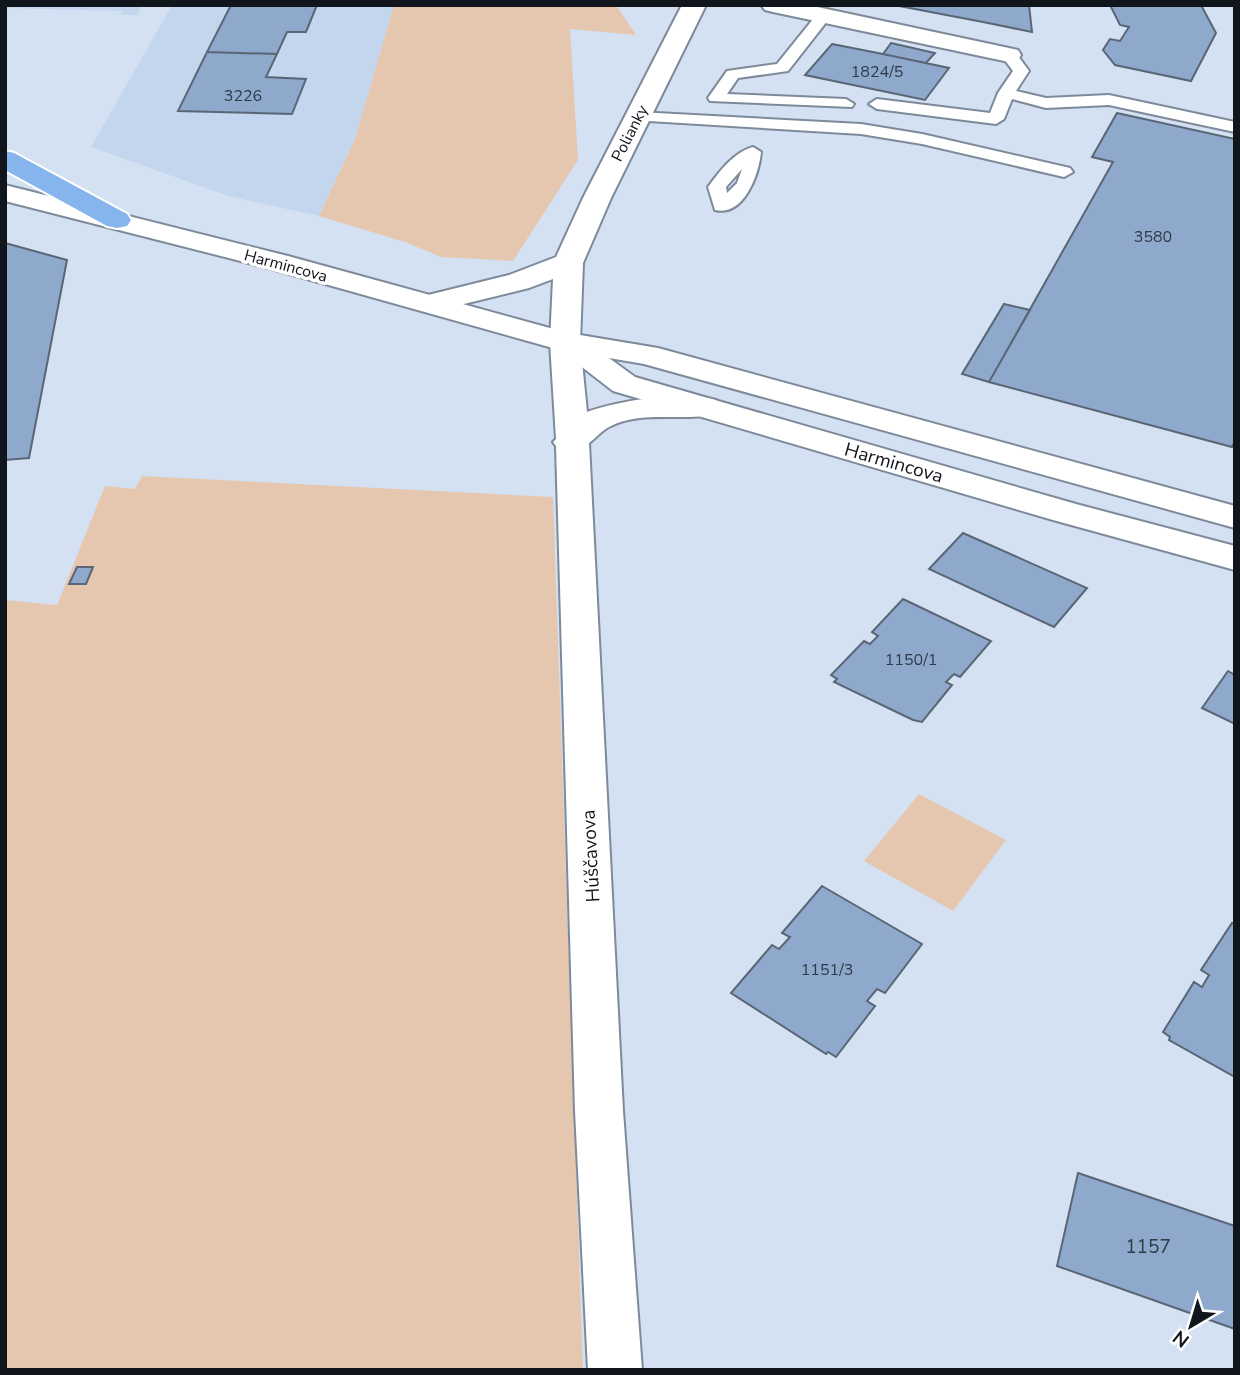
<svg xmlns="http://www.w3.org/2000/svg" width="1240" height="1375" font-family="'Nunito Sans',sans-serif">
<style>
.built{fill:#c4d6ee}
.green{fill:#e5c7b0}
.building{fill:#8ea9cc;stroke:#5a6675;stroke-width:2}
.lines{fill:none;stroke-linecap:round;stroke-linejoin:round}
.service-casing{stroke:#7d8a99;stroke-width:4}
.minor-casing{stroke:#7d8a99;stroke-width:4}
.tertiary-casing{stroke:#7d8a99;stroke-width:4}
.motorway-casing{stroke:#fff;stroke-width:4}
.service{fill:#fff;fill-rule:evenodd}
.minor{fill:#fff;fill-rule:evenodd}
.tertiary{fill:#fff;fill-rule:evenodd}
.motorway{fill:#86b5ed;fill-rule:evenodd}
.labels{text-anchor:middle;stroke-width:7;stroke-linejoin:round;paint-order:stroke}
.number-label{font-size:16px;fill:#303b48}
.far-street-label{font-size:16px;fill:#11161c;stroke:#fff}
.street-label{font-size:19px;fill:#11161c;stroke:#fff}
.near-number-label{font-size:19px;fill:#303b48}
</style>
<rect width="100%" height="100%" fill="#d4e1f3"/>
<!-- built -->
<path class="built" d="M 5,5 L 141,5 L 138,15 L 121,15 L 122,11 L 5,8 Z
M 172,5 L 394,5 L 355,139 L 319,216 L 228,196 L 91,147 Z"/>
<!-- green -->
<path class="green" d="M 394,5 L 616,5 L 636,35 L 570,29 L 578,160 L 513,261 L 441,257 L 408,243 L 319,216 L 355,139 Z
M 142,476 L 553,497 L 583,1370 L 5,1370 L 5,600 L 57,605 L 105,486 L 135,489 Z
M 919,794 L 1006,840 L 953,911 L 864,861 Z"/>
<!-- building -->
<path class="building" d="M 231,5 L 317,5 L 306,32 L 287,32 L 277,54 L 207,52 Z
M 894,5 L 1029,5 L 1032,32 L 983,22 Z
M 1110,5 L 1201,5 L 1216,33 L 1191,81 L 1115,65 L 1103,50 L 1110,39 L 1120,41 L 1129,27 L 1120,25 Z
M 891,43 L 935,53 L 926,63 L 883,54 Z
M 832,44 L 883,54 L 949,68 L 925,100 L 805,75 Z
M 207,52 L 277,54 L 266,77 L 306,79 L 292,114 L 178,111 Z
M 1117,113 L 1235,139 L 1235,441 L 1232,447 L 989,382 L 1113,162 L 1092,157 Z
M 5,243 L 67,260 L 29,458 L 5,460 Z
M 1004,304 L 1030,310 L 989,382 L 962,374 Z
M 963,533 L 1087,588 L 1054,627 L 929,569 Z
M 77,567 L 93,567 L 86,584 L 69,584 Z
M 903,599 L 991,641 L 960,677 L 954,674 L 946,682 L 952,685 L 922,722 L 913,720 L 834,682 L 837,679 L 831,675 L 864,641 L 870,644 L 878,636 L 872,632 Z
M 1228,671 L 1235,675 L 1235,724 L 1202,708 Z
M 822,886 L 922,944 L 885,993 L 877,989 L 867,1001 L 875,1006 L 836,1057 L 828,1052 L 826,1054 L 731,993 L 772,945 L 779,949 L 790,937 L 782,933 Z
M 1232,923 L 1235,924 L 1235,1077 L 1169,1040 L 1170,1037 L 1163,1032 L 1194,982 L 1202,987 L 1209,975 L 1201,970 Z
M 1078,1173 L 1235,1226 L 1235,1329 L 1057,1266 Z"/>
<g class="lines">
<!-- service casing -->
<g class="service-casing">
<path id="service" d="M 823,11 L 831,16 L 788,71 L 738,78 L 727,94 L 846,99 L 854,104 L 852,107 L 710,101 L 708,98 L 727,71 L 777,64 L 818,13 Z
M 1009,50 L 1015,52 L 1029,71 L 1016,91 L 1046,98 L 1109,95 L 1235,122 L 1235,132 L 1109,105 L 1046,108 L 1012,99 L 1004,119 L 996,124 L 877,109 L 869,104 L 877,99 L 990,113 L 998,93 L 1013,71 L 1001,55 Z
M 638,112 L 861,124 L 922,134 L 1070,168 L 1073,172 L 1064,177 L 922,144 L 861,134 L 632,120 L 630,117 L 632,114 Z
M 753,147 L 761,152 C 759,174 744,217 715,210 L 708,187 C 719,172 734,152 753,147 ZM 742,169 L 737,183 L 727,193 L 726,187 Z"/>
</g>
<!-- minor casing -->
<g class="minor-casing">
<path id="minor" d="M 682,5 L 706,5 L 611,198 L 583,263 L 580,342 L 587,412 C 621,400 682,391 716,400 L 721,407 L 716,414 C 683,422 642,410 611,426 C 603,429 596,438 589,443 L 623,1111 L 642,1370 L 588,1370 L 575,1111 L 556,446 L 553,442 L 556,439 L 550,342 L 553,279 L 529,288 L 431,312 L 420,309 L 416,303 L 420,297 L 509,275 L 556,257 L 583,198 Z
M 761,5 L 808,5 L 1009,48 L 1018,50 L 1021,55 L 1018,60 L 1009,62 L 773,12 L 765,10 Z"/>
</g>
<!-- tertiary casing -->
<g class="tertiary-casing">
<path id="tertiary" d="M 5,185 L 288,256 L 568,333 L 658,348 L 1235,506 L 1235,528 L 644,364 L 609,358 L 635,377 L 1076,504 L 1235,546 L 1235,570 L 1053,520 L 613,391 L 560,350 L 268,268 L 5,201 Z"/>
</g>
<!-- motorway casing -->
<g class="motorway-casing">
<path id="motorway" d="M 5,151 L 14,153 L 127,214 L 131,220 L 127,226 L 117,228 L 107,226 L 5,170 Z"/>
</g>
<!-- service -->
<use href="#service" class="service"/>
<!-- minor -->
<use href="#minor" class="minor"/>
<!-- tertiary -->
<use href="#tertiary" class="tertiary"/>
<!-- motorway -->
<use href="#motorway" class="motorway"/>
</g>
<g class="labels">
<!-- number labels -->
<g class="number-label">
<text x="877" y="77">1824/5</text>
<text x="243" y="101">3226</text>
<text x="1153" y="242">3580</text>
<text x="911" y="665">1150/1</text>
<text x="827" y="975">1151/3</text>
</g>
<!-- far-street labels -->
<g class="far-street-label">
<text transform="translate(629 133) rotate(-63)" y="6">Polianky</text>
<text transform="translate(286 265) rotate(15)" y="6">Harmincova</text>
</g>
<!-- street labels -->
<g class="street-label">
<text transform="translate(894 462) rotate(16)" y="7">Harmincova</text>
<text transform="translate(590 856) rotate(-93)" y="7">Húščavova</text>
</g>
<!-- near-number labels -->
<g class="near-number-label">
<text x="1148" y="1253">1157</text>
</g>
</g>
<!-- border -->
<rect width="1240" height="1375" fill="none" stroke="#11161c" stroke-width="14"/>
<!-- north arrow -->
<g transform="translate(1191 1326) rotate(218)" stroke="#ffffff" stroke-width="5" paint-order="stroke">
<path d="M0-5L12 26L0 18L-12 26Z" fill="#11161c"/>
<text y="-10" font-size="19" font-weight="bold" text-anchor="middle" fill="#11161c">N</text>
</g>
</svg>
